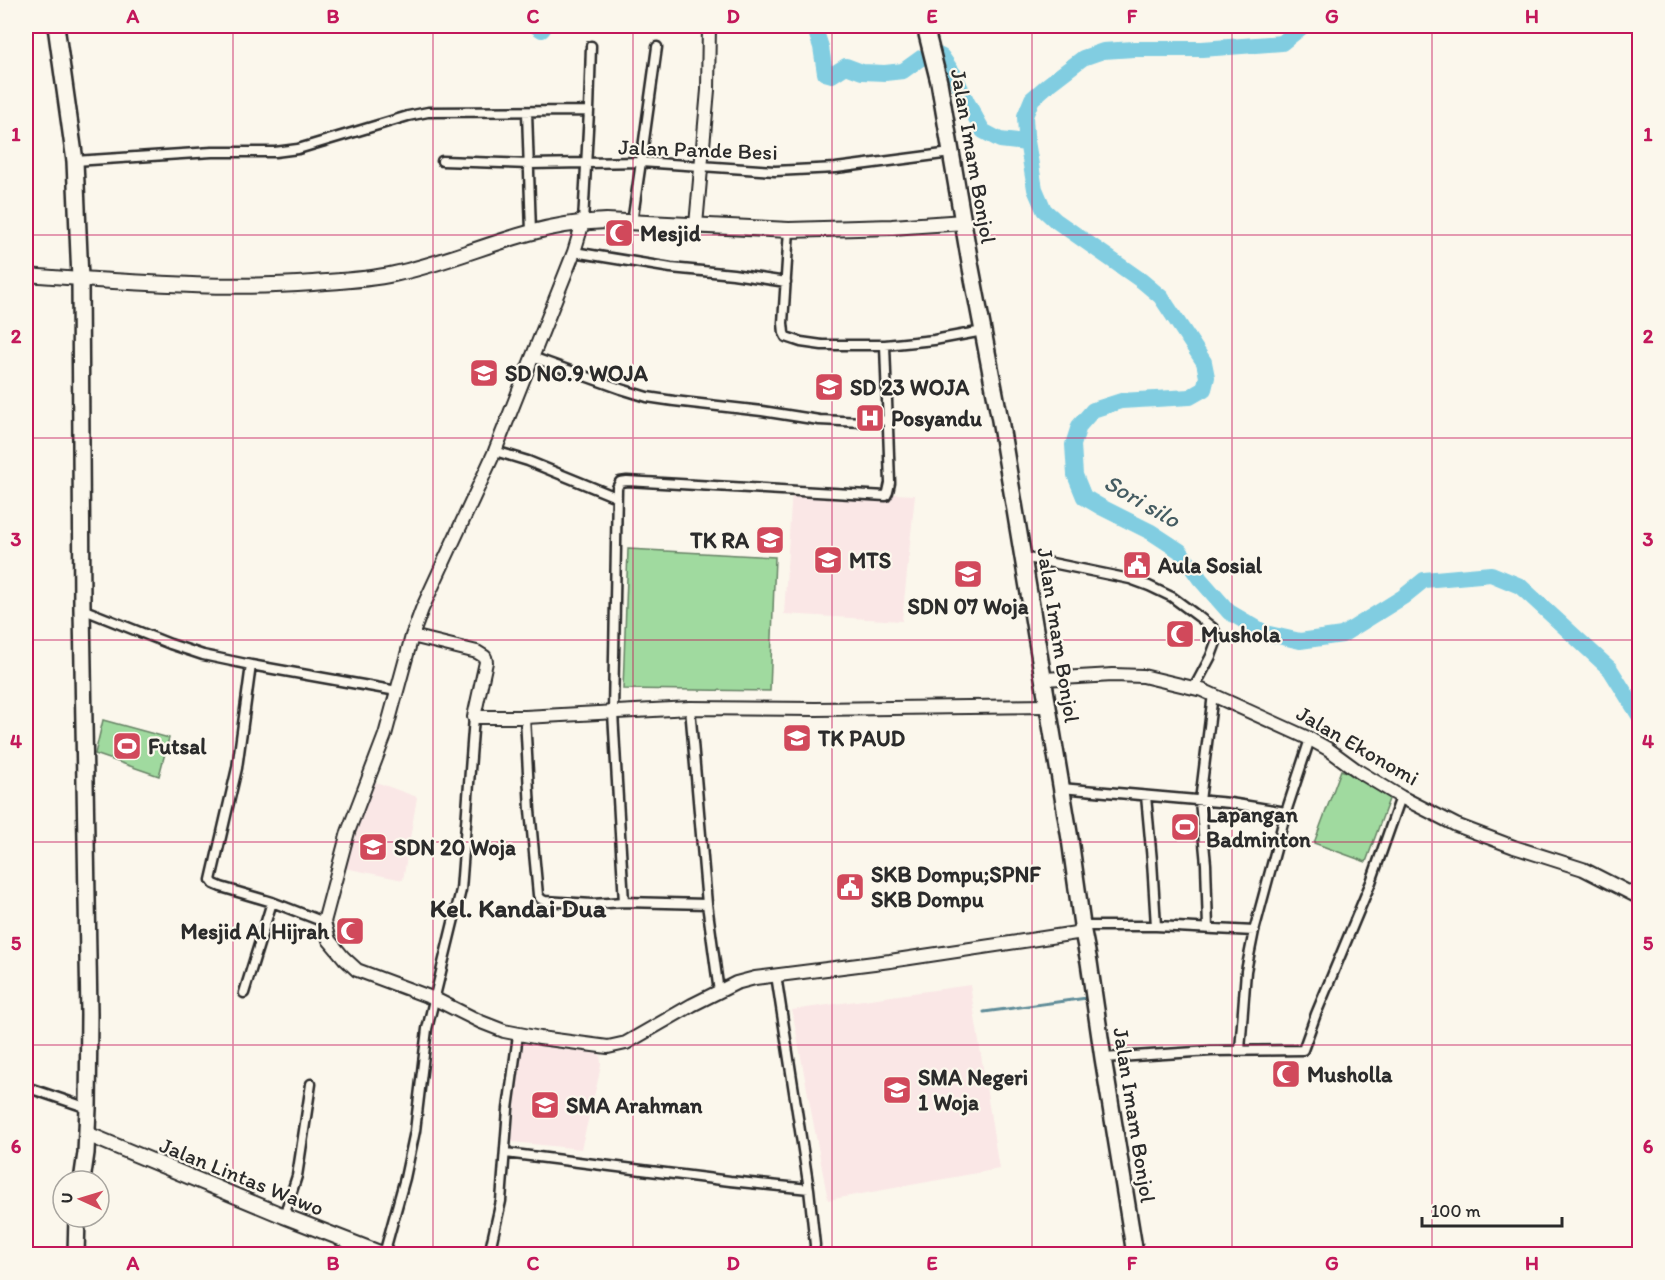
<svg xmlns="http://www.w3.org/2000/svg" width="1665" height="1280" font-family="Itim,sans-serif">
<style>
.built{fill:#fae7e6}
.green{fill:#a0da9f;stroke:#668265;stroke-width:1.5}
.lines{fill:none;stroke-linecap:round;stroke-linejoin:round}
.stream{stroke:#5f8c98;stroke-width:3}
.river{stroke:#81cde1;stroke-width:16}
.street-casing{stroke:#2b2b2b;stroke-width:13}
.secondary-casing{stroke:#2b2b2b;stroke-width:16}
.primary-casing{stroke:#2b2b2b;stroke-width:18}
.highway-casing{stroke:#2b2b2b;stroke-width:20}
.street{stroke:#fbf7ec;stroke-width:8}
.secondary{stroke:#fbf7ec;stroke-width:12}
.primary{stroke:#fbf7ec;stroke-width:14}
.highway{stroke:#fbf7ec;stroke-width:15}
.grid{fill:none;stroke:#c2185b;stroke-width:1.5;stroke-opacity:0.55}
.labels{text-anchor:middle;stroke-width:4.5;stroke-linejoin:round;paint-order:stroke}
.street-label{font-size:22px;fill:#2b2b2b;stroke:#fbf7ec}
.poi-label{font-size:22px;font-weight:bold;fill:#2b2b2b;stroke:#fbf7ec;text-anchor:start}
.water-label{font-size:24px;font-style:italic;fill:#455c62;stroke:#fbf7ec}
.quarter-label{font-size:26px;font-weight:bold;fill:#2b2b2b;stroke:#fbf7ec}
.neatline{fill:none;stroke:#c2185b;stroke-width:2}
.grid-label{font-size:20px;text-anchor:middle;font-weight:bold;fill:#c2185b}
</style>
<rect width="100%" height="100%" fill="#fbf7ec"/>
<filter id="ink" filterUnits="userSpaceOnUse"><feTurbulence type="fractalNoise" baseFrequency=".0167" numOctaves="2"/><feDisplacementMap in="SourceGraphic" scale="12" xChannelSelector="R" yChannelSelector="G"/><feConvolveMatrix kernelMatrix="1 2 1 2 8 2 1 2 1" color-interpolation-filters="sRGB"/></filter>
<g filter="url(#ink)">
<!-- built -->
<path class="built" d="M 792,489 L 915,495 L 902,621 L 784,614 Z
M 373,781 L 417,797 L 403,880 L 340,867 Z
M 970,985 L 999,1169 L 828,1200 L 792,1010 Z
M 521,1039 L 600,1051 L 601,1065 L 598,1080 L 581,1149 L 512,1142 Z"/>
<!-- green -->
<path class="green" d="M 628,549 L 775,557 L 770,691 L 623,689 Z
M 103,720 L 169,738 L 159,776 L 95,754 Z
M 1341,770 L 1392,791 L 1366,862 L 1314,843 Z
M 1177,821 L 1195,823 L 1194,833 L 1175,831 Z"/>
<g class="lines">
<!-- stream -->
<path class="stream" d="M 984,1012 L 1087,998"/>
<!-- river -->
<path class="river" d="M 536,26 L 542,30 L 545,26
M 814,26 L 821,47 L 825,73 L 832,75 L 846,66 L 862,72 L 885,73 L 903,71 L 921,58 L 938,55 L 942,57 L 955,76 L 967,102 L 983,131 L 1000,140 L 1026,143
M 1303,26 L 1282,43 L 1202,49 L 1134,49 L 1103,51 L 1083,58 L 1049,84 L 1032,99 L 1025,116 L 1026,135 L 1035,189 L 1044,210 L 1055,220 L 1142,281 L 1161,297 L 1204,362 L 1207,377 L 1204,389 L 1190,397 L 1121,401 L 1093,410 L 1079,426 L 1073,445 L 1075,475 L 1084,497 L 1101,507 L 1151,532 L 1180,551 L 1200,579 L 1229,612 L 1265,633 L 1300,641 L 1342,635 L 1403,597 L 1424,580 L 1491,574 L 1520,586 L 1610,669 L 1640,717"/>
<!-- street casing -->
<g class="street-casing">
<path id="street" d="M 589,111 L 591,46
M 527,112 L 531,232
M 75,161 L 212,152 L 275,152 L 298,149 L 408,116 L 428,112 L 589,111 L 583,222
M 442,161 L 529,164 L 641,162 L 775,171 L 836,168 L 951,153
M 632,223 L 641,162 L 657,47
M 789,230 L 783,323 L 784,333 L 786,337 L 801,342 L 822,345 L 885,345 L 934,340 L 983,331
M 574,252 L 671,268 L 733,274 L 786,282
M 532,357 L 621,389 L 647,397 L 674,401 L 762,411 L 819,420 L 863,422 L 887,420
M 495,451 L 528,461 L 616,497
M 1023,557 L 1130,579 L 1149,586 L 1172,597 L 1199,617 L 1213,628 L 1218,637 L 1211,656 L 1194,688
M 82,609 L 170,644 L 203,655 L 251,665 L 237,768 L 211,880 L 214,884 L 221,887 L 272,902 L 324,922
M 251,665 L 397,691
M 690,708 L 707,904 L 719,992
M 525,717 L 530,810 L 538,895 L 541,899 L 545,901 L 592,904 L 624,902
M 1061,788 L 1230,803 L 1286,812
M 1146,796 L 1152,861 L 1156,926
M 707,904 L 624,902 L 613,713 L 617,488 L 620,482 L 627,481 L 886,496 L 888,492 L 890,483 L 885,345
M 1082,926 L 1156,926 L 1254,931
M 1208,928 L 1206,864 L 1200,801 L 1213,694
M 776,975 L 809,1189 L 815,1245 L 814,1254
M 244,993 L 272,902
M 1240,1050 L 1246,971 L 1254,931 L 1286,812 L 1310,739
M 1103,1058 L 1211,1051 L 1303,1050 L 1316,1014 L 1371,882 L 1401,797
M 26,1087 L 88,1108
M 506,1153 L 730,1181 L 809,1189
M 284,1216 L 297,1176 L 300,1157 L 311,1084
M 384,1254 L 405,1178 L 415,1131 L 427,1029 L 461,890 L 474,717
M 489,1254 L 501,1201 L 508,1109 L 518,1035"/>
</g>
<!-- secondary casing -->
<g class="secondary-casing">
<path id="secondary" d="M 583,222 L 574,252 L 495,451 L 422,609 L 412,636 L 385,735 L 348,832 L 324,922 L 329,940 L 344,958 L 357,970 L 435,999 L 481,1022 L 504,1031 L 540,1038 L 608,1047 L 626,1043 L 692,1005 L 736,983 L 755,978 L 890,961 L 1083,932
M 696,225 L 708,90 L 709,26
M 26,275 L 80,279
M 412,636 L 477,652 L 485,657 L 486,662 L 474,717 L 525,717 L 690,708 L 816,709 L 1048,706
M 1044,679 L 1113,675 L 1143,676 L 1202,690 L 1310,739 L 1328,749 L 1358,771 L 1401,797 L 1456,825 L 1514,847 L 1583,869 L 1640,898"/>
</g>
<!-- primary casing -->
<g class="primary-casing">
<path id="primary" d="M 80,279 C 158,284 235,289 313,283 C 340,281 367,280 394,274 C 439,265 485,245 529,233 C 554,226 580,222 606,221 L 789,230 L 892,227 L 964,222
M 87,1134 L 284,1216 L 382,1254"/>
</g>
<!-- highway casing -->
<g class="highway-casing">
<path id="highway" d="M 56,26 L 75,161 L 80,279 L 82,609 L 89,1014 L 88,1108 L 86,1153 L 82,1181
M 925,26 L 939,82 L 970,263 L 1000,420 L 1070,839 L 1083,932 L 1089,962 L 1103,1058 L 1135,1254
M 76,1254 L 77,1217"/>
</g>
<!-- street -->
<use href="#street" class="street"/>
<!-- secondary -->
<use href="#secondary" class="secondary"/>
<!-- primary -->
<use href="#primary" class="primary"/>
<!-- highway -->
<use href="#highway" class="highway"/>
</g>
</g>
<!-- grid -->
<path class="grid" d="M 233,26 L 233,1254M 433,26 L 433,1254M 633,26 L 633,1254M 832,26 L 832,1254M 1032,26 L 1032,1254M 1232,26 L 1232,1254M 1432,26 L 1432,1254M 26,235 L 1640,235M 26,438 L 1640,438M 26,640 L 1640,640M 26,842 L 1640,842M 26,1045 L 1640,1045"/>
<!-- icons -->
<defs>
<g id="mosque-square" transform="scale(1.5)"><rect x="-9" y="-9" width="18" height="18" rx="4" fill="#d1495b" stroke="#fbf7ec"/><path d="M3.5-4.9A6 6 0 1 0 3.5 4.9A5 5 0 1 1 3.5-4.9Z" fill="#fff"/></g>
<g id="school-square" transform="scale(1.5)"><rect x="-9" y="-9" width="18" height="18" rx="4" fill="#d1495b" stroke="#fbf7ec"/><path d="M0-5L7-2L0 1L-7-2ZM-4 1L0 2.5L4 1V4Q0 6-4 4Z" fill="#fff"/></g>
<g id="hospital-square" transform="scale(1.5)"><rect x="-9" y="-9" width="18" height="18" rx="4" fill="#d1495b" stroke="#fbf7ec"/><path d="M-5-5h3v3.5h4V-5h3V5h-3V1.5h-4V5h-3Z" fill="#fff"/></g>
<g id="civic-square" transform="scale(1.5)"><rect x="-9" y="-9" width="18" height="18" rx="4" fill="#d1495b" stroke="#fbf7ec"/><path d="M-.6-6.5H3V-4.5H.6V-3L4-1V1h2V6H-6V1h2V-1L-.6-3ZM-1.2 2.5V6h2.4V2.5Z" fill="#fff"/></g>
<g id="stadium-square" transform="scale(1.5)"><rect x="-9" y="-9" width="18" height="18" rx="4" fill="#d1495b" stroke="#fbf7ec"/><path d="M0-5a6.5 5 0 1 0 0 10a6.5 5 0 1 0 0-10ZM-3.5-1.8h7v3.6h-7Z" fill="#fff"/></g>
</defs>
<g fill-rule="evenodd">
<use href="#mosque-square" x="619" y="233"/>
<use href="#school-square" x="484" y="373"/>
<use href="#school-square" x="829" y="387"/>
<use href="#hospital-square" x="870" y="418"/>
<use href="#school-square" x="770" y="540"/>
<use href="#school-square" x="828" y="560"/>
<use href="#civic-square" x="1137" y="565"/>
<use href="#school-square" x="968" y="574"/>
<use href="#mosque-square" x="1180" y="634"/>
<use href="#school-square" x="797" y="738"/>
<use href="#stadium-square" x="127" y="746"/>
<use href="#stadium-square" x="1185" y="827"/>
<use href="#school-square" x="373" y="847"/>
<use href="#civic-square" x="850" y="887"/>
<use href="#mosque-square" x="350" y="931"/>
<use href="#mosque-square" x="1286" y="1074"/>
<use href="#school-square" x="897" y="1090"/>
<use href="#school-square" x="545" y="1105"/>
</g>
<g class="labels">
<!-- street labels -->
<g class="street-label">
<text transform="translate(698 149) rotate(2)" y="8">Jalan Pande Besi</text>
<text transform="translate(974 156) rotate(80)" y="8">Jalan Imam Bonjol</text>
<text transform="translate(1059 635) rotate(81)" y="8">Jalan Imam Bonjol</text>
<text transform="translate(1358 745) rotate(30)" y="8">Jalan Ekonomi</text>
<text transform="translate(1135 1115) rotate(81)" y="8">Jalan Imam Bonjol</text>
<text transform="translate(242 1176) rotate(22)" y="8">Jalan Lintas Wawo</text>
</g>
<!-- poi labels -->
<g class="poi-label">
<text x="640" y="241">Mesjid</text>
<text x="505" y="381">SD NO.9 WOJA</text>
<text x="850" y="395">SD 23 WOJA</text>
<text x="891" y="426">Posyandu</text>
<text x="749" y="548" text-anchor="end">TK RA</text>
<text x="849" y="568">MTS</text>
<text x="1158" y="573">Aula Sosial</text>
<text x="968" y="614" text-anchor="middle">SDN 07 Woja</text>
<text x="1201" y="642">Mushola</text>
<text x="818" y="746">TK PAUD</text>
<text x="148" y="754">Futsal</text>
<text x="1206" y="822">Lapangan<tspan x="1206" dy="25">Badminton</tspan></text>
<text x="394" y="855">SDN 20 Woja</text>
<text x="871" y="882">SKB Dompu;SPNF<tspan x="871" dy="25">SKB Dompu</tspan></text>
<text x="329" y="939" text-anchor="end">Mesjid Al Hijrah</text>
<text x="1307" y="1082">Musholla</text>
<text x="918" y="1085">SMA Negeri<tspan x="918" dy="25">1 Woja</tspan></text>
<text x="566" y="1113">SMA Arahman</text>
</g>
<!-- water labels -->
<g class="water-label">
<text transform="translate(1142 501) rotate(30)" y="8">Sori silo</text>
</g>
<!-- quarter labels -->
<g class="quarter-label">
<text x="518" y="917">Kel. Kandai Dua</text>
</g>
</g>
<!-- margin -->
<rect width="1665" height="1280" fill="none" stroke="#fbf7ec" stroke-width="66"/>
<!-- north arrow -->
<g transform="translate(81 1199) rotate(274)"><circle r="28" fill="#fbf7ec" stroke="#a8a59f" stroke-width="1.5"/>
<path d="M0-4.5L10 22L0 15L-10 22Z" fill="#d1495b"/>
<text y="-9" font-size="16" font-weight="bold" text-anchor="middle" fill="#2b2b2b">U</text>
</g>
<!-- scale -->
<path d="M1422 1217v9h140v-9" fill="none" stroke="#2b2b2b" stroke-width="3"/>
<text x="1431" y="1217" font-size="18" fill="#2b2b2b" stroke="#fbf7ec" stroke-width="4.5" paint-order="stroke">100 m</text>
<rect x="33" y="33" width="1599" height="1214" class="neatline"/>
<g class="grid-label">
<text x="133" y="23">A</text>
<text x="333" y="23">B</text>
<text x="533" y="23">C</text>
<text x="733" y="23">D</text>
<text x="932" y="23">E</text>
<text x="1132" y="23">F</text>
<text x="1332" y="23">G</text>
<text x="1532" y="23">H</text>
<text x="16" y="141">1</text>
<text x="1648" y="141">1</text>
<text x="16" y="343">2</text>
<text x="1648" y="343">2</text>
<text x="16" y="546">3</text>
<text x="1648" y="546">3</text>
<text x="16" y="748">4</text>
<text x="1648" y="748">4</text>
<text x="16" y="950">5</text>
<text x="1648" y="950">5</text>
<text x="16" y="1153">6</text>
<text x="1648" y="1153">6</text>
<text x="133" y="1270">A</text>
<text x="333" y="1270">B</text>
<text x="533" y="1270">C</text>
<text x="733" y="1270">D</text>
<text x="932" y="1270">E</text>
<text x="1132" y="1270">F</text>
<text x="1332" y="1270">G</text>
<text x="1532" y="1270">H</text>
</g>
</svg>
